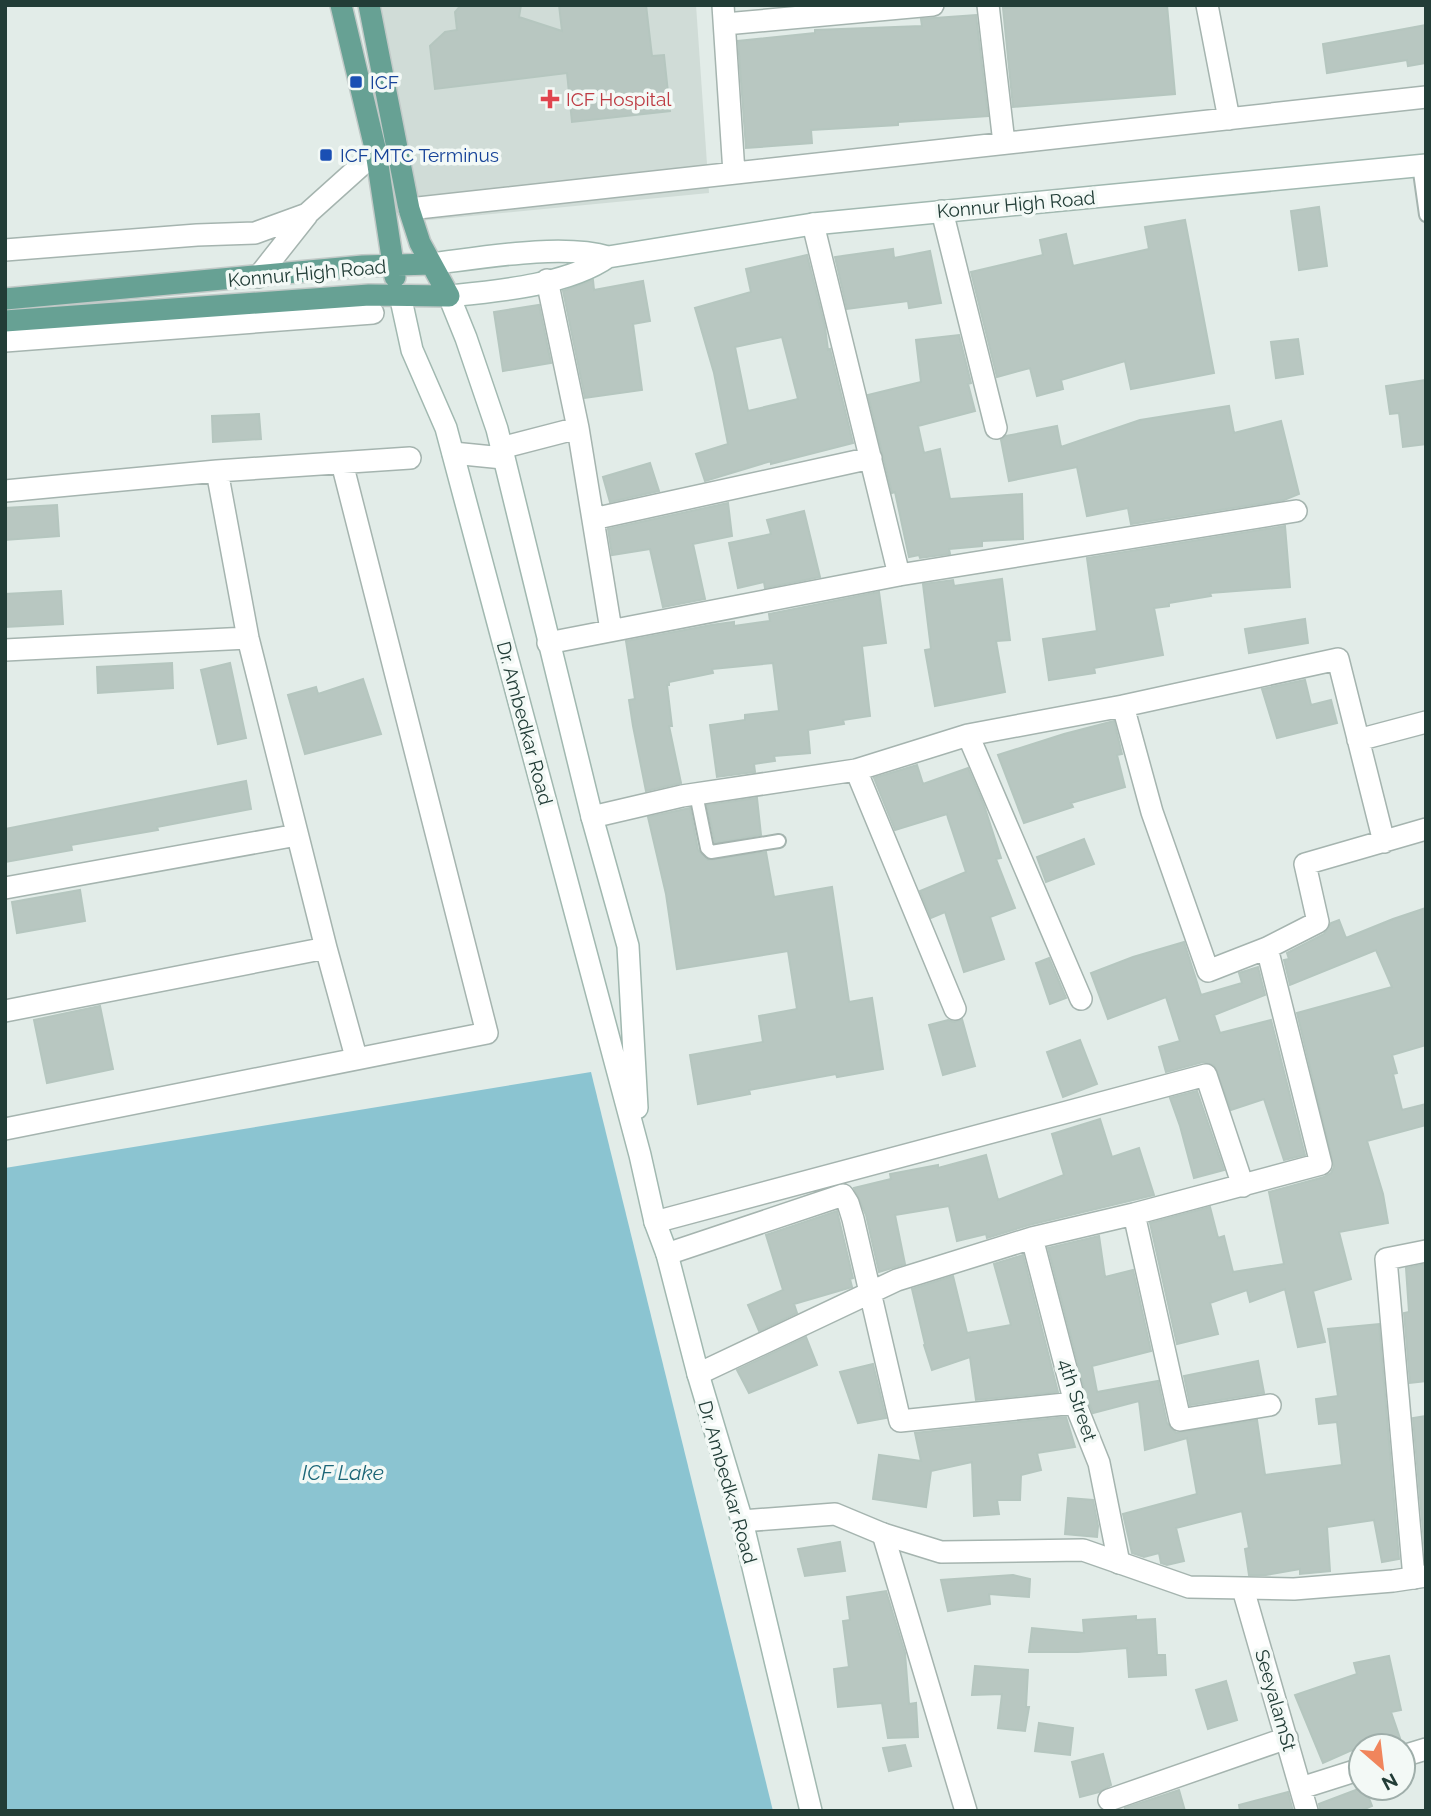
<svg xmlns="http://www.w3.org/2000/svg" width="1431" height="1816" font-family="Raleway,sans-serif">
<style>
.built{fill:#d0dcd7}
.water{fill:#8bc4d1}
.building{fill:#b8c7c1;stroke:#b5c6bf;stroke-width:2;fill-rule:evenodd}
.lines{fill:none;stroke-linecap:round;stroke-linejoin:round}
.service-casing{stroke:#a5b4af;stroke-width:16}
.minor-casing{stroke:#a5b4af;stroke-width:24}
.tertiary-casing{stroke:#a5b4af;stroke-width:24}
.secondary-casing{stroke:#a1b8b0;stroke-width:24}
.primary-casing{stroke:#c1c9c7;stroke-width:24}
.service{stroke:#fff;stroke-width:12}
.minor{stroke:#fff;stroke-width:21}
.tertiary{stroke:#fff;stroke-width:21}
.secondary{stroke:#fff;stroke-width:21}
.primary{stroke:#67a194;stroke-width:21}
.transit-dot{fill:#1a4fb4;stroke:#f3f9f6;stroke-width:2.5}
.health-dot{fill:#e0444e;stroke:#f3f9f6;stroke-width:2.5}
.labels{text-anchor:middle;stroke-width:7;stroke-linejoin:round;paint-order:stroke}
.transit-label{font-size:19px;fill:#164399;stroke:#f3f9f6;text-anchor:start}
.health-label{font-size:19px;fill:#be3a42;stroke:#f3f9f6;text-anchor:start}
.street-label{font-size:19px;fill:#223d37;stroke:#f3f9f6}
.water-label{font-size:21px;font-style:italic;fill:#1d6778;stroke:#f3f9f6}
</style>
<rect width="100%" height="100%" fill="#e2ece8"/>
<!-- built -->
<path class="built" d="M 380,5 L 696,5 L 709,193 L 419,221 Z"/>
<!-- water -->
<path class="water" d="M 591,1072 L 773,1811 L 5,1811 L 5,1168 Z"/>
<!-- building -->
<path class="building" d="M 461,5 L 521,5 L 519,17 L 562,31 L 559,5 L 646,5 L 652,56 L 664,55 L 670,111 L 572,122 L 567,73 L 435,89 L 430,46 L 445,32 L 457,30 L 455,12 Z
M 1056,5 L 1167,5 L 1175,94 L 1013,107 L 1003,8 Z
M 976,15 L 988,116 L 898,122 L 898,125 L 811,130 L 812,143 L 746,148 L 738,41 L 815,33 L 815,30 L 922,26 L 921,19 Z
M 1426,25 L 1426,63 L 1408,66 L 1407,60 L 1327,73 L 1323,44 Z
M 1319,207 L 1327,266 L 1299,270 L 1291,211 Z
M 1185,220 L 1214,373 L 1131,389 L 1125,361 L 1061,380 L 1063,389 L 1037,396 L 1030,368 L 997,377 L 971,272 L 1043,255 L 1040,240 L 1066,234 L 1073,266 L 1149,249 L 1145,227 Z
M 893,249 L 894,258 L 930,251 L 941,303 L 909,308 L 908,301 L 847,309 L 835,257 Z
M 807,255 L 825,327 L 828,350 L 830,349 L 853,443 L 771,464 L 771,461 L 705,481 L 696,454 L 728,444 L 714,373 L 695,308 L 751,292 L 746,269 ZM 782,337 L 798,399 L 748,411 L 735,347 Z
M 593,280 L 594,290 L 643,281 L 650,321 L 633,324 L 642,390 L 585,398 L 563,291 Z
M 539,305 L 551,363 L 503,371 L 494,312 Z
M 959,335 L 971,383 L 968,384 L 975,411 L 918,426 L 924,453 L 940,449 L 950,499 L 1022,494 L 1023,539 L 982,541 L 982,546 L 949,549 L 950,554 L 920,558 L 919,555 L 909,557 L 895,492 L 892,493 L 868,395 L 921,382 L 916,340 Z
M 1298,339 L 1303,374 L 1276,378 L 1271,342 Z
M 1426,380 L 1426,444 L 1403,447 L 1399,413 L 1390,414 L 1386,386 Z
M 1229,406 L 1234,433 L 1281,421 L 1299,494 L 1284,500 L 1131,524 L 1128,508 L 1087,516 L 1077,467 L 1009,481 L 1001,440 L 1006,436 L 1057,426 L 1061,447 L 1140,420 Z
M 259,414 L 261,439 L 213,442 L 212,416 Z
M 650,463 L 659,491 L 610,502 L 603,477 Z
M 728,503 L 732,536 L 693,544 L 705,599 L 663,607 L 650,549 L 612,555 L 608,529 Z
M 57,505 L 59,536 L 5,540 L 5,508 Z
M 804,511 L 820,577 L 765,588 L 764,582 L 738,588 L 729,543 L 771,534 L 767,520 Z
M 1285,526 L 1290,587 L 1210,593 L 1211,596 L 1169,603 L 1169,606 L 1154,608 L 1163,655 L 1094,668 L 1095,673 L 1049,680 L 1043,639 L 1097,631 L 1087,558 Z
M 1002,579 L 1010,640 L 996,641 L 1005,692 L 935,706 L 925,650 L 931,649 L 923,584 L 953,580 L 954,586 Z
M 61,591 L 63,624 L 5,627 L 5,594 Z
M 879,592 L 886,643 L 862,646 L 870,716 L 843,720 L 844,724 L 808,730 L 810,753 L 774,756 L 775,761 L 754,764 L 755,772 L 717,777 L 710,725 L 745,720 L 745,715 L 779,711 L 773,663 L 712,669 L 713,673 L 669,682 L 669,685 L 667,685 L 672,726 L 669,726 L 681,783 L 646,791 L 633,726 L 629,700 L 635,699 L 626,641 L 711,625 L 734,622 L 734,626 L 770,621 L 769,614 Z
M 1305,619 L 1308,643 L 1249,653 L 1245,629 Z
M 172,663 L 173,688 L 98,693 L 97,667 Z
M 230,663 L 246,738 L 218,744 L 201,670 Z
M 363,679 L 381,734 L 305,754 L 288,695 L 316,687 L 318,694 Z
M 1305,680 L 1311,705 L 1331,700 L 1337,723 L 1277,738 L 1262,689 Z
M 1114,721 L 1122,754 L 1117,755 L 1125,787 L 1071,803 L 1073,807 L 1024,823 L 998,755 L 1064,734 Z
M 917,765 L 923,784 L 968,768 L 984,805 L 1001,858 L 996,859 L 1015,908 L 990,917 L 1004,959 L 964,972 L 945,912 L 931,918 L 920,891 L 966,872 L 948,818 L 947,814 L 895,830 L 874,778 Z
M 246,781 L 251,809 L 157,827 L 158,830 L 71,845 L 72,850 L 5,862 L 5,829 Z
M 757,798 L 761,835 L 715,843 L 707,805 Z
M 690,808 L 698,850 L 708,860 L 766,852 L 774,897 L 832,887 L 849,1002 L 872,998 L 883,1069 L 837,1077 L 836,1074 L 749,1090 L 750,1094 L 698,1104 L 690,1055 L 763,1042 L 759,1016 L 797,1009 L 788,951 L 677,969 L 666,894 L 648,817 Z
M 1084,839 L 1094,864 L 1046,882 L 1037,857 Z
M 80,890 L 85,921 L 17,933 L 12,902 Z
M 1426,908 L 1426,1045 L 1392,1055 L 1397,1073 L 1393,1074 L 1402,1110 L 1426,1104 L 1426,1125 L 1367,1141 L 1383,1194 L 1388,1223 L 1339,1232 L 1351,1279 L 1313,1291 L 1325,1342 L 1298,1347 L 1285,1289 L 1250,1302 L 1247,1290 L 1210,1303 L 1218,1334 L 1177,1344 L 1150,1223 L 1210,1207 L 1218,1238 L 1224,1236 L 1233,1272 L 1284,1264 L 1269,1192 L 1324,1177 L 1331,1173 L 1334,1167 L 1297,1013 L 1392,987 L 1376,950 L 1290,985 L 1284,960 L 1289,959 L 1287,953 L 1324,934 L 1331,923 L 1339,920 L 1346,938 L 1393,919 Z
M 1184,942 L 1201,995 L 1242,983 L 1239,973 L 1258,967 L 1265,995 L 1214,1015 L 1220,1033 L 1271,1020 L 1305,1155 L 1284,1160 L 1264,1099 L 1231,1110 L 1214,1065 L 1203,1062 L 1166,1072 L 1159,1047 L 1180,1041 L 1166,997 L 1108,1019 L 1091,973 L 1133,957 Z
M 1049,958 L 1066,998 L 1050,1004 L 1036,963 Z
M 100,1006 L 113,1069 L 47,1083 L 34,1020 Z
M 962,1019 L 975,1066 L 943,1075 L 929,1025 L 948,1020 L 954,1022 Z
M 1080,1040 L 1097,1084 L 1063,1097 L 1047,1052 Z
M 1197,1091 L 1224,1170 L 1194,1178 L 1180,1126 L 1170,1098 Z
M 1100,1119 L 1112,1157 L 1139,1148 L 1154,1195 L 1029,1225 L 987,1238 L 986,1234 L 957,1241 L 949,1206 L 895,1215 L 905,1264 L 879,1272 L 866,1215 L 854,1188 L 891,1179 L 890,1174 L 938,1165 L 938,1168 L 986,1155 L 998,1200 L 1064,1175 L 1052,1134 Z
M 837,1211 L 853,1278 L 850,1279 L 852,1287 L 794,1304 L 797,1313 L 759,1331 L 748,1305 L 783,1290 L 766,1235 Z
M 1099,1236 L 1105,1277 L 1133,1270 L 1151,1351 L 1092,1366 L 1097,1392 L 1158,1381 L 1167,1423 L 1176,1433 L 1257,1420 L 1265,1475 L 1342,1465 L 1337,1422 L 1319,1424 L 1316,1399 L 1338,1396 L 1328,1329 L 1379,1324 L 1399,1559 L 1382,1562 L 1374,1520 L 1327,1527 L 1330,1571 L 1300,1574 L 1300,1569 L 1266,1575 L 1249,1575 L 1245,1549 L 1249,1548 L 1242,1511 L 1176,1528 L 1184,1561 L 1167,1565 L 1161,1563 L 1159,1553 L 1144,1557 L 1132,1553 L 1123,1514 L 1197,1494 L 1187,1438 L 1145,1450 L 1139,1401 L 1093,1413 L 1087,1399 L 1048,1248 Z
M 1023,1255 L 1058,1392 L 976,1400 L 970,1357 L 932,1370 L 924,1345 L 925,1344 L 912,1289 L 953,1276 L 967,1333 L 1011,1325 L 994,1264 Z
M 1426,1264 L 1426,1381 L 1410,1383 L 1404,1313 L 1409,1312 L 1406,1268 Z
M 806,1337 L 817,1365 L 749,1393 L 737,1370 Z
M 1258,1361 L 1264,1393 L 1190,1405 L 1184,1376 Z
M 873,1364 L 886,1418 L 858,1423 L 840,1372 Z
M 1426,1416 L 1426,1554 L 1425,1554 L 1413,1418 Z
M 1066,1417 L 1075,1447 L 1037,1453 L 1041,1470 L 1021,1475 L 1020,1500 L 997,1500 L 999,1514 L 974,1516 L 972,1462 L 931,1471 L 926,1507 L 873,1499 L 879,1455 L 921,1461 L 915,1433 Z
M 1068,1498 L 1093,1500 L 1098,1526 L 1097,1537 L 1065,1534 Z
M 840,1542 L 845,1571 L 805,1576 L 798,1549 Z
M 1013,1575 L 1030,1579 L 1029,1597 L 989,1594 L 990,1604 L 948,1611 L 941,1580 Z
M 886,1591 L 905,1653 L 909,1704 L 916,1703 L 918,1737 L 888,1738 L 882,1703 L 838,1707 L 834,1669 L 849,1667 L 843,1621 L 850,1620 L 847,1597 Z
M 1136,1616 L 1136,1620 L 1155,1619 L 1157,1655 L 1165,1655 L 1166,1675 L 1129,1677 L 1127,1648 L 1078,1652 L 1029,1652 L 1032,1628 L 1084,1633 L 1083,1620 Z
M 1389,1656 L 1401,1710 L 1391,1712 L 1400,1738 L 1376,1746 L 1361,1746 L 1323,1763 L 1295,1695 L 1357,1674 L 1354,1663 Z
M 975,1666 L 1028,1670 L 1026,1707 L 1029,1707 L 1025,1731 L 998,1728 L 1002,1694 L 972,1695 Z
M 1226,1681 L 1237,1720 L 1208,1729 L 1196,1690 Z
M 1039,1723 L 1073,1728 L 1070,1755 L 1035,1751 Z
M 905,1745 L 911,1766 L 889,1771 L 883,1748 Z
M 1103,1754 L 1111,1785 L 1099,1792 L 1080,1797 L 1072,1762 Z
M 1361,1788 L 1365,1788 L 1372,1806 L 1360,1811 L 1320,1811 L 1319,1804 Z
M 1179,1790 L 1185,1811 L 1125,1811 L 1125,1808 Z
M 1288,1792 L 1293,1811 L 1240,1811 L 1239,1805 Z"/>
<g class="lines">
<!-- service casing -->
<g class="service-casing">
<path id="service" d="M 1419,165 L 1426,215
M 696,794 L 707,848 L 711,852 L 779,841"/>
</g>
<!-- minor casing -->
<g class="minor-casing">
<path id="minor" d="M 723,5 L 734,173
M 988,5 L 1004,143
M 1207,5 L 1229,119
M 725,24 L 933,5
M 409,209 L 1426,97
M 942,211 L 996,428
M 813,224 L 899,575
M 5,250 L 197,235 L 255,233 L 307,214 L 376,152
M 258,277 L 307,215
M 547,280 L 578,428 L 611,630
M 5,341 L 373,313
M 501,448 L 578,428
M 453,453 L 503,458
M 217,471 L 248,638 L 326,948 L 356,1057
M 5,491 L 217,471 L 410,458
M 593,519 L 871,458
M 548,643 L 899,575 L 1296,511
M 5,650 L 248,638
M 1123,706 L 1338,659 L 1384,842
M 968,735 L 1081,999
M 1358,740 L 1426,722
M 856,770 L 955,1009
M 592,817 L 682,796 L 856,770 L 968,735 L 1123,706 L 1152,812 L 1208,971 L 1267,948 L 1318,922 L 1305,864 L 1426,829
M 5,888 L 297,835
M 5,1011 L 326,948
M 5,1129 L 487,1033 L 342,463
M 1134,1214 L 1180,1420 L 1270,1405
M 655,1222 L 1206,1075 L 1243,1186
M 1032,1238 L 1075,1403 L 1099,1463 L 1119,1563
M 667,1254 L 843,1195 L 848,1203 L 853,1219 L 900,1421 L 1075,1403
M 698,1374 L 897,1280 L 1032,1238 L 1134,1214 L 1321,1164 L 1267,948
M 883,1534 L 966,1811
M 1414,1578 L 1386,1259 L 1426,1251
M 1243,1589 L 1307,1811
M 1403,1756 L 1426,1749
M 1301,1788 L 1361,1769
M 1109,1800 L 1287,1738"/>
</g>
<!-- tertiary casing -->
<g class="tertiary-casing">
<path id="tertiary" d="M 742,1521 L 835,1514 L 883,1534 L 941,1552 L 1083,1550 L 1189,1587 L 1294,1589 L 1393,1581 L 1426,1576"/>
</g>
<!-- secondary casing -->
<g class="secondary-casing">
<path id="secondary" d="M 608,257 C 568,285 498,291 449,296 L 466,338 L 497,429 L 592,817 L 628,946 L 637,1108
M 431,264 C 480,258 562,243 608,257 L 813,224 L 1426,165
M 400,295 L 412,350 L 446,428 L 640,1155 L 655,1222 L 667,1254 L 698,1374 L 742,1521 L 811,1811"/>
</g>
<!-- primary casing -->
<g class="primary-casing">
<path id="primary" d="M 341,5 L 376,152 L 395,277
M 5,299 L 363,266 L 431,264
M 5,321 L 369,295 L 449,296 L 420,243 L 409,209 L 369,5"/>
</g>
<!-- service -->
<use href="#service" class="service"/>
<!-- minor -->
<use href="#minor" class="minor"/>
<!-- tertiary -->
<use href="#tertiary" class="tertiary"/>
<!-- secondary -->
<use href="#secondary" class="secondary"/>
<!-- primary -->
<use href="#primary" class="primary"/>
</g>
<!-- markers -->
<g class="transit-dot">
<rect x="349" y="75" width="14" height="14" rx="3.5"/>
<rect x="319" y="148" width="14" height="14" rx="3.5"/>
</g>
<path class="health-dot" d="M546.5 88.5h7v7h7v7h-7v7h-7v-7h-7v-7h7z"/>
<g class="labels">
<!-- transit labels -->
<g class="transit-label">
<text x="370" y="89">ICF</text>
<text x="340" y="162">ICF MTC Terminus</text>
</g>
<!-- health labels -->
<g class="health-label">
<text x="566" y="106">ICF Hospital</text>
</g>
<!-- street labels -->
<g class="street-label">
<text transform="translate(1016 204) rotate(-5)" y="7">Konnur High Road</text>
<text transform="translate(307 273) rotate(-5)" y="7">Konnur High Road</text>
<text transform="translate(525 723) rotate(75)" y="7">Dr. Ambedkar Road</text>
<text transform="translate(1078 1400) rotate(72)" y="7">4th Street</text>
<text transform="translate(728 1482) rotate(74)" y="7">Dr. Ambedkar Road</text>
<text transform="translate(1276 1700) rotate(74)" y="7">SeeyalamSt</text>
</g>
<!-- water labels -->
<g class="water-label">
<text x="343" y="1480">ICF Lake</text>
</g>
</g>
<!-- border -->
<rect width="1431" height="1816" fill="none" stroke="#223d37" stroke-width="14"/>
<!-- north arrow -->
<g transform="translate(1382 1767) rotate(152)"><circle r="33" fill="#f3f9f6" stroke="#9faeaa" stroke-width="2"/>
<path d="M0-5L12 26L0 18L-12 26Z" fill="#f0855c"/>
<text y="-10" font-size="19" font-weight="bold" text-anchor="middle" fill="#223d37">N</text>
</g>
</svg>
